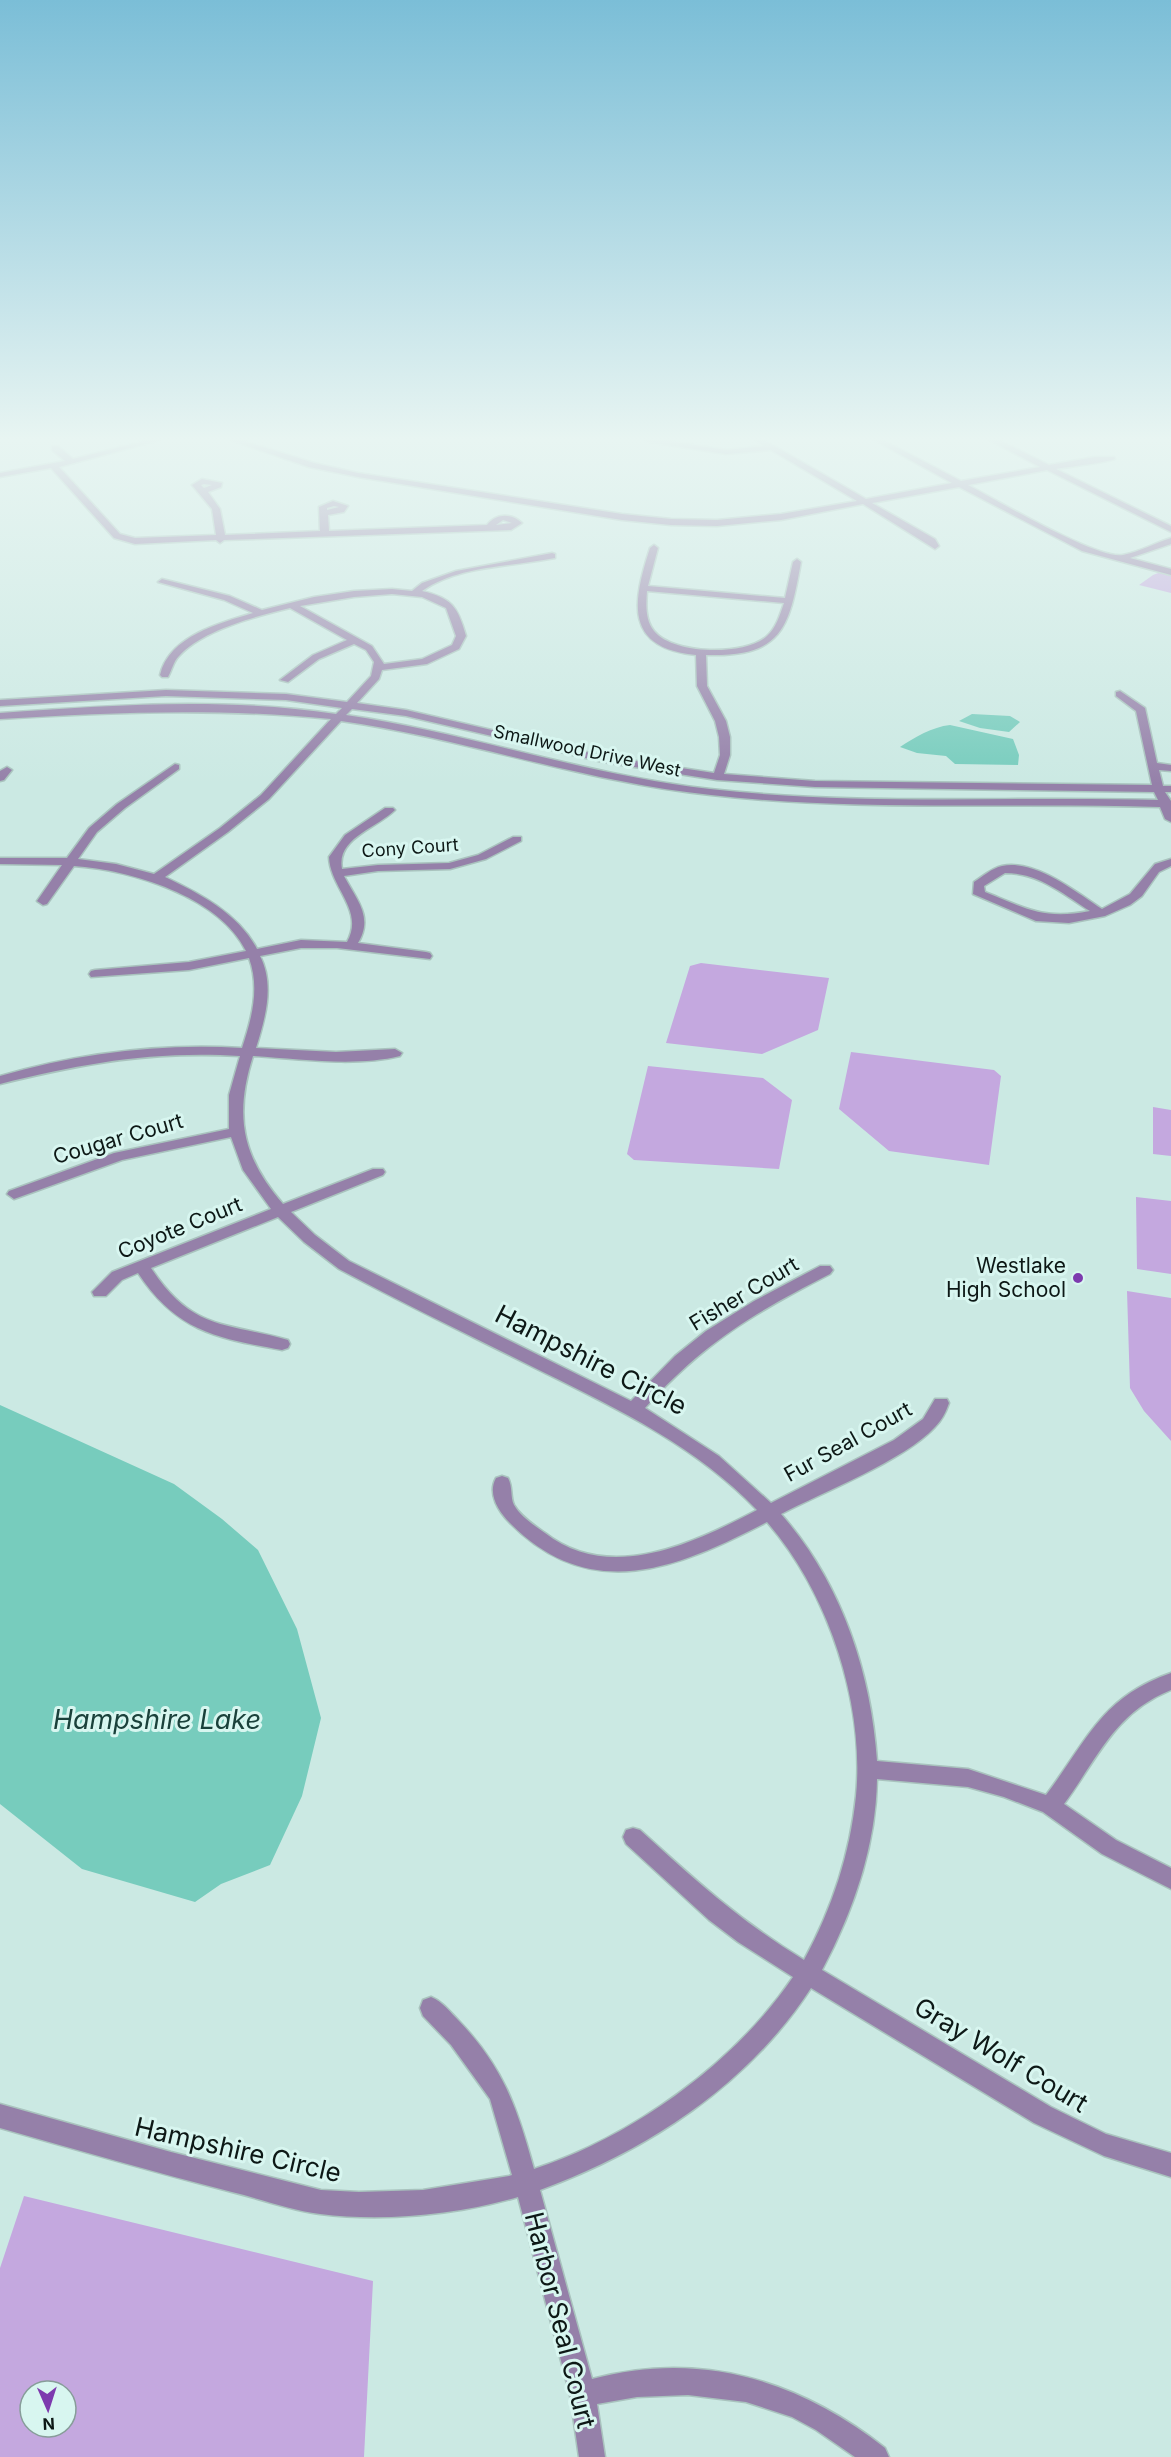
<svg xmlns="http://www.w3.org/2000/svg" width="1171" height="2457" font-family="Inter,sans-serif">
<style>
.green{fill:#c4a8df;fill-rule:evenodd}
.water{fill:#77ccbd}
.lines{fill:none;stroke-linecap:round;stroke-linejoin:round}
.minor-casing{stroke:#a9c3be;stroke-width:3}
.minor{fill:#9580a9;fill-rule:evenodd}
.poi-dot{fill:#7d3aae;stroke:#d8f6f0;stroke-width:2}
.labels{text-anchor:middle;stroke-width:6;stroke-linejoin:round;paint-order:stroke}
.far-street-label{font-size:18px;fill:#0d1816;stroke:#d8f6f0}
.street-label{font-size:21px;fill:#0d1816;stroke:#d8f6f0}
.poi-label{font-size:21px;fill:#0d1816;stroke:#d8f6f0;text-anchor:end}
.near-street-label{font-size:26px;fill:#0d1816;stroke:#d8f6f0}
.near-water-label{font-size:27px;font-style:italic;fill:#1a413b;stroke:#d8f6f0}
</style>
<rect width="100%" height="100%" fill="#cbe9e3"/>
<!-- green -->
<path class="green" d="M 1171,568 L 1171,593 L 1139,585 L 1153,575 Z
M 701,963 L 829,978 L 818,1030 L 762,1054 L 666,1043 L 690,966 Z
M 851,1052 L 994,1070 L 1001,1076 L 989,1165 L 889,1151 L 839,1109 Z
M 648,1066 L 763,1078 L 792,1100 L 779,1169 L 634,1160 L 627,1154 Z
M 1153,1107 L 1171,1110 L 1171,1156 L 1153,1154 Z
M 1136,1197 L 1171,1201 L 1171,1274 L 1137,1269 Z
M 1127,1291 L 1171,1298 L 1171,1441 L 1144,1411 L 1130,1388 Z
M 24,2196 L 373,2281 L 364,2457 L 0,2457 L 0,2268 ZM 30,2391 L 66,2391 L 66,2427 L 30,2427 Z"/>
<!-- water -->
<path class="water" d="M 972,714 L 1010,716 L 1020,722 L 1009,732 L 980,728 L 959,721 Z
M 950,725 L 1013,739 L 1019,755 L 1018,765 L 955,764 L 946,756 L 917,753 L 900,747 C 915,737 932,727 950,725 Z
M 0,1405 L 174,1484 L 222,1519 L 258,1550 L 297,1629 L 321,1718 L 302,1796 L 270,1865 L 221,1884 L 195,1902 L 82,1869 L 0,1804 Z"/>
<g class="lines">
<!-- minor casing -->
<g class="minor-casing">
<path id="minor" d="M 148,440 L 160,440 L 59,467 L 120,534 L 135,538 L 216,535 L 212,509 L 192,485 L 202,479 L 222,483 L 221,487 L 208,492 L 220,509 L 225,535 L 320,531 L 319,507 L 333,501 L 348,506 L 344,512 L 328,515 L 329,531 L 487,525 C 496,513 512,513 522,523 L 511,530 L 224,540 L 220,543 L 216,540 L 135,544 L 114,538 L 51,468 L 0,477 L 0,473 L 65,461 L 52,450 L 52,446 L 58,446 L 73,459 ZM 204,484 L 212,485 L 204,488 L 201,485 ZM 334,506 L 339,507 L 327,510 L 327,508 ZM 503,520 L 512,523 L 496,525 Z
M 230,440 L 241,440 L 314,463 L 358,473 L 622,514 L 671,519 L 717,520 L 781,514 L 857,501 L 771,450 L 726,454 L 649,442 L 645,440 L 663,440 L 726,450 L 764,446 L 755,440 L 764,440 L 866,499 L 952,483 L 874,440 L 883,440 L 961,481 L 1040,467 L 989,440 L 999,440 L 1049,465 L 1095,457 L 1114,457 L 1115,459 C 1110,462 1067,467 1056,469 L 1171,526 L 1171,532 L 1047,470 L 968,485 C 995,499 1097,560 1123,555 C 1139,552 1155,543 1171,538 L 1171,544 L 1130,558 L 1171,569 L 1171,575 L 1082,551 L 959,487 L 872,503 L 935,539 L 939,546 L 935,549 L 863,504 L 781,520 L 717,526 L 671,525 L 622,520 L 358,477 L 309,467 Z
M 654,545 L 658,548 L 648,586 L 785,598 L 793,562 L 797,559 L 801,562 C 789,629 782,657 706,655 L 707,686 L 726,721 L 730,737 L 730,755 L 724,774 L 815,781 L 1152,785 L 1136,711 L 1116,696 L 1116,692 L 1120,691 L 1145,708 L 1157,763 L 1171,765 L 1171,771 L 1159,770 L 1163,786 L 1171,786 L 1171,792 L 1165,792 L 1171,801 L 1171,822 L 1165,819 L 1160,807 C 1011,802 860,812 711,795 C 585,782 466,739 341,721 L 269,799 L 228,832 L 165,877 C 199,893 239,914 257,949 L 301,940 L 347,942 C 365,910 330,888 329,857 L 345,835 L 385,808 L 393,808 L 395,810 C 377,828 336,838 342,869 L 378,865 L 449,863 L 478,855 L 513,837 L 521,837 L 521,841 L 486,859 L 450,869 L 378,871 L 344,876 C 356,899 374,917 358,943 L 426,952 L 430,953 L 432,956 L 430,959 L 337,948 L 301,948 L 260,956 C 275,985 265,1019 256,1048 L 336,1052 L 395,1049 L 402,1053 L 400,1056 C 356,1067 299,1059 253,1056 C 234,1116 242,1157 283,1204 L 373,1169 L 383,1169 L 385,1172 L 383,1175 L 291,1212 L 315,1235 L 349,1261 L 631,1401 L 675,1356 L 706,1331 L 754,1301 L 820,1266 L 830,1266 L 833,1270 L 830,1274 C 754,1313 703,1343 645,1408 L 719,1456 L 771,1503 L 894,1440 L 923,1419 L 935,1399 L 947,1399 L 949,1403 C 946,1412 942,1420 935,1427 C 905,1460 823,1492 781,1514 C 841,1582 871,1672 877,1761 L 968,1769 L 1046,1795 C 1087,1741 1101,1697 1171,1673 L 1171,1690 C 1114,1713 1098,1758 1064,1804 L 1116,1840 L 1171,1868 L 1171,1889 L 1102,1854 L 1043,1812 L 1004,1797 L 968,1787 L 877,1779 C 876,1846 853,1912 822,1970 L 1051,2107 L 1106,2134 L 1171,2153 L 1171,2177 L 1104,2156 L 1034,2123 L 811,1988 C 748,2085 647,2151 540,2190 L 592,2379 C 700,2350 799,2380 885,2448 L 889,2457 L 855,2457 L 816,2430 L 792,2417 L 746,2402 L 688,2395 L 637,2397 L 597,2404 L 605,2457 L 579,2457 L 570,2395 L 518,2197 C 457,2215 383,2222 320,2214 C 290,2210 261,2199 232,2192 C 154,2172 77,2150 0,2128 L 0,2104 L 171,2152 L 321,2190 L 359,2192 L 423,2190 L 509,2176 L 512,2175 L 490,2099 L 451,2045 L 423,2016 L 420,2008 L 423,2000 L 431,1997 C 443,2002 450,2012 459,2021 C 504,2068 517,2108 534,2169 C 632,2137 735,2063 793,1977 L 738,1942 L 709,1920 L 626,1844 L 623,1837 L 626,1830 L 633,1828 L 640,1830 C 695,1880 740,1921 804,1960 C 832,1909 850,1854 856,1796 C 865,1703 828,1592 767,1522 C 678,1568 591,1605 510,1523 C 499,1512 487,1494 496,1478 L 502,1476 L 508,1478 C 513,1487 510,1497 514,1505 C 520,1516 535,1526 545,1533 C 610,1584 694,1543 757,1510 C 697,1447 620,1410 543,1372 C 475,1338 406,1305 339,1269 L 304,1242 L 278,1217 L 151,1268 C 192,1331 225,1322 288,1340 L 290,1344 L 288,1348 L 282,1350 C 217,1338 177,1332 138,1273 L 122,1280 L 106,1296 L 94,1296 L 92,1292 L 112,1272 L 271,1209 L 243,1170 L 231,1137 L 122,1160 L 14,1199 L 7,1194 L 9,1191 L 114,1153 L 229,1129 L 229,1095 L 240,1056 C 151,1051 86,1063 0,1084 L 0,1076 C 80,1053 160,1043 242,1048 C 252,1018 260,988 249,958 L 189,970 L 91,977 L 89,974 L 91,971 L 95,970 L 189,962 L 246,951 C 219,896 130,870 74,866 L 47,904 L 43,905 L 37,901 L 62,865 L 0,864 L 0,858 L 67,858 L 89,828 L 117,804 L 175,764 L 179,765 L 179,769 L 125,808 L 97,832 L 78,859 L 116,864 L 154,874 L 220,828 L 261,795 L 331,719 C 221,708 111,712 0,719 L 0,713 C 111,705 225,697 336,714 L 342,708 L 286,700 L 166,696 L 0,706 L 0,700 L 166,690 L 286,694 L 347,702 L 371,676 L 374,662 L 366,650 L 354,644 L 319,659 L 288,682 L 280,680 L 313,655 L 347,640 L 290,608 C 257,616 202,630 179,656 C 173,662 172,670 168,677 L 162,677 L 160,675 C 169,636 220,623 253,613 L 224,600 L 158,582 L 162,579 L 230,596 L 262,610 L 314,597 L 354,591 L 392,589 L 412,591 L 422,583 L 456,571 L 552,553 L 555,554 L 555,558 C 512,567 459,565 422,591 C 452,598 458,607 466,636 L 459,649 L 427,664 L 382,670 L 379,679 L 357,703 L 406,710 L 603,756 L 714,773 L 720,755 L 719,737 L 715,721 L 697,686 L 696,655 C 623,648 633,601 650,548 ZM 647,591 L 784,603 C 780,615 776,628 767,636 C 746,656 673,655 654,631 C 645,620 646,604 647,591 ZM 392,594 L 422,597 L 446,608 L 456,636 L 452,645 L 422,659 L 384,664 L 372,646 L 300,606 L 354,597 ZM 352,709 L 406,716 L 603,762 L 717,780 L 815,787 L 1154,792 L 1158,800 C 1009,796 858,806 710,789 C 586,775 469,733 346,715 Z
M 7,767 L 12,770 L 4,780 L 0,781 L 0,771 Z
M 1171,859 L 1171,866 L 1159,872 L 1142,896 L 1130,905 L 1105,916 L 1069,923 L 1036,921 L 973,894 L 974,882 C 982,877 992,868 1002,866 C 1035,859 1076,892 1102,909 L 1130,894 L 1155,864 ZM 1005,873 C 1039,873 1063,894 1090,911 C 1044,920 1027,909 985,892 L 984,886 Z"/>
</g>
<!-- minor -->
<use href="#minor" class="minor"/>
</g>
<!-- sky -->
<linearGradient id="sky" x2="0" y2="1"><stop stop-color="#7bbed7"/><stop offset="0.56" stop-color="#e8f5f2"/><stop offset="1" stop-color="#e8f5f2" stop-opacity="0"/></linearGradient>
<rect width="1171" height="784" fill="url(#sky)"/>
<!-- markers -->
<circle class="poi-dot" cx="1078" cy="1278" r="6"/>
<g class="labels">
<!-- far-street labels -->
<g class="far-street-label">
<text transform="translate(587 751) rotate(12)" y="6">Smallwood Drive West</text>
<text transform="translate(410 848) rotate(-4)" y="6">Cony Court</text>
</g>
<!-- street labels -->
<g class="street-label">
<text transform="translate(118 1139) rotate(-16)" y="7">Cougar Court</text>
<text transform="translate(180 1228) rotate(-22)" y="7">Coyote Court</text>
<text transform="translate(744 1294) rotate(-31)" y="7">Fisher Court</text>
<text transform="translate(848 1442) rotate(-29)" y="7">Fur Seal Court</text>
</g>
<!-- poi labels -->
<g class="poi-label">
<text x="1066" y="1273">Westlake<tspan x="1066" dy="24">High School</tspan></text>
</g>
<!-- near-street labels -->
<g class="near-street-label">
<text transform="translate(591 1360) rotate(27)" y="9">Hampshire Circle</text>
<text transform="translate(1001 2055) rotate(31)" y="9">Gray Wolf Court</text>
<text transform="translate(238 2150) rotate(13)" y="9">Hampshire Circle</text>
<text transform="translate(560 2320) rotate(76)" y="9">Harbor Seal Court</text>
</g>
<!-- near-water labels -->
<g class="near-water-label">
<text x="157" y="1729">Hampshire Lake</text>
</g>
</g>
<!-- north arrow -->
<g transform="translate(48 2409) rotate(177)"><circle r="28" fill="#d8f6f0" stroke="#879d99" stroke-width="1.5"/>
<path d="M0-4.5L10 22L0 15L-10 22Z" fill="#7d3aae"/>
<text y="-9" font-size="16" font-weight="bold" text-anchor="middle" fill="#0d1816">N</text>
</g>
</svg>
